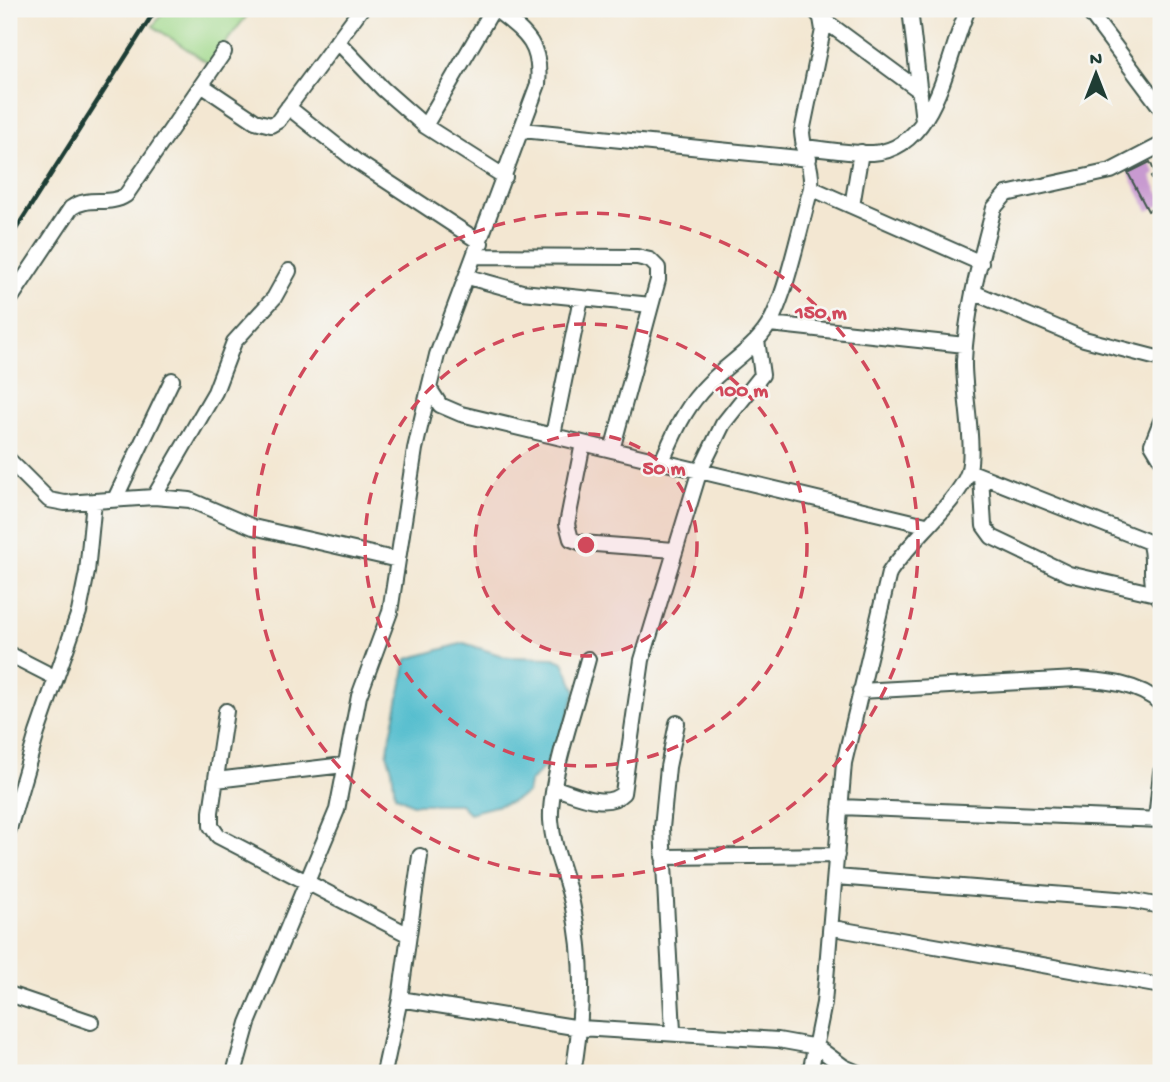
<svg xmlns="http://www.w3.org/2000/svg" width="1170" height="1082" font-family="'Gochi Hand',sans-serif">
<style>
.green{fill:#a0d98b;stroke:#608b60;stroke-width:2}
.water{fill:#52bdce;stroke:#387d81;stroke-width:2}
.building{fill:#c89ad0}
.lines{fill:none;stroke-linecap:round;stroke-linejoin:round}
.minor-casing{stroke:#3f564c;stroke-width:18}
.minor{stroke:#fff;stroke-width:14}
.rail{stroke:#1f3d34;stroke-width:4.5}
.ring{fill:none;stroke:#d1495b;stroke-width:3.5;stroke-dasharray:12 9}
.centre{fill:#d1495b;stroke:#f6f6f2;stroke-width:3.5}
.ring-label{font-size:21px;text-anchor:middle;font-weight:bold;fill:#d1495b;stroke:#f6f6f2;stroke-width:5;stroke-linejoin:round;paint-order:stroke}
</style>
<rect width="100%" height="100%" fill="#f6f6f2"/>
<filter id="ink" filterUnits="userSpaceOnUse"><feTurbulence type="fractalNoise" baseFrequency=".0143" numOctaves="2"/><feDisplacementMap in="SourceGraphic" scale="14" xChannelSelector="R" yChannelSelector="G"/><feConvolveMatrix kernelMatrix="1 2 1 2 8 2 1 2 1" color-interpolation-filters="sRGB"/></filter>
<filter id="wash" filterUnits="userSpaceOnUse"><feTurbulence type="fractalNoise" baseFrequency=".00686" numOctaves="4" result="noise"/><feDisplacementMap in="SourceGraphic" scale="28" xChannelSelector="R" yChannelSelector="G"/><feGaussianBlur stdDeviation="1.57" result="paint"/><feColorMatrix in="noise" values="0 0 0 0 0 0 0 0 0 0 0 0 0 0 0 0 0 1.4 0 .05"/><feComposite in="paint" operator="in"/></filter>
<g filter="url(#wash)">
<rect width="100%" height="100%" fill="#f3e7d2"/>
<!-- green -->
<path class="green" d="M 166,9 L 252,9 L 209,64 L 153,26 Z"/>
<!-- water -->
<path class="water" d="M 464,643 L 506,657 L 554,658 L 563,662 L 576,691 L 555,755 L 529,783 L 527,793 L 511,802 L 469,813 L 460,804 L 412,804 L 395,795 L 392,769 L 387,754 L 407,659 Z"/>
<g id="blocks">
<!-- building -->
<path class="building" d="M 1150,162 L 1156,174 L 1151,177 L 1161,196 L 1161,205 L 1148,211 L 1128,173 Z"/>
</g>
</g>
<g filter="url(#ink)">
<use href="#blocks" fill-opacity="0" stroke="#3f564c" stroke-width="2"/>
<g class="lines">
<!-- minor casing -->
<g class="minor-casing">
<path id="minor" d="M 495,9 C 525,33 542,43 538,84 L 437,355 L 429,388 L 440,405 L 461,414 L 926,525
M 910,9 L 923,121
M 1087,9 L 1161,108
M 821,18 L 920,91
M 337,41 L 383,89 L 425,126 L 505,177
M 203,86 L 255,121 L 271,125 L 278,121 L 361,9
M 288,107 L 356,161 L 481,243
M 425,126 L 493,9
M 522,130 L 809,159
M 803,147 C 826,149 850,154 873,153 C 937,149 947,55 968,9
M 811,188 L 981,263
M 852,206 L 861,152
M 476,256 L 637,257 L 650,260 L 658,268 L 658,280 L 612,450
M 468,277 L 522,292 L 651,305
M 975,293 L 1084,339 L 1161,359
M 9,301 L 71,208 C 89,195 108,207 126,195 L 224,52
M 770,324 L 965,345
M 1161,421 L 1152,444 L 1161,459
M 553,435 L 581,298
M 583,443 L 567,524 L 571,539 L 582,543 L 674,550
M 9,460 L 49,500 L 65,503 L 154,497 L 190,500 L 253,527 L 398,560
M 661,463 C 672,439 682,413 700,393 C 720,368 751,353 768,326 C 786,297 801,223 811,188 C 813,167 803,152 802,132 L 823,30 L 821,18 L 814,9
M 969,471 L 1149,542 C 1157,562 1145,583 1161,600
M 981,476 L 984,526 L 992,537 L 1069,574 L 1156,594
M 154,497 L 215,392 L 234,342 L 274,298 L 289,271
M 115,499 L 172,380
M 9,654 L 56,678
M 860,691 L 1076,679 C 1105,681 1139,683 1161,704
M 226,711 L 211,812 L 211,826 L 218,836 L 409,935
M 216,780 L 344,765
M 555,788 C 576,794 606,810 623,793 L 642,660 L 699,473 L 723,424 L 762,375 L 757,340
M 840,807 L 1161,820
M 1156,820 L 1161,772
M 9,829 L 37,733 L 79,612 L 87,572 L 94,501
M 663,857 L 837,855
M 836,877 L 1129,900 L 1161,906
M 833,928 L 1161,986
M 9,994 L 91,1022
M 400,999 L 580,1028 L 778,1040 L 817,1047 L 844,1067 L 858,1073
M 673,1031 L 662,828 L 668,767 L 677,723
M 234,1073 L 248,1023 L 337,810 L 359,696 L 390,612 L 415,449 L 429,388
M 384,1073 L 400,999 L 420,856
M 573,1073 C 583,1017 585,960 572,903 C 566,875 553,850 551,820 C 549,780 577,701 588,659
M 810,1073 L 824,1003 L 844,763 L 889,573 C 907,544 959,500 968,473 C 976,449 963,389 964,361 C 966,310 981,258 994,208 L 1006,194 L 1111,171 L 1161,145"/>
</g>
<!-- minor -->
<use href="#minor" class="minor"/>
<!-- rail -->
<path class="rail" d="M 9,240 L 156,9"/>
</g>
</g>
<!-- distance rings -->
<circle cx="586" cy="545" r="111" fill="#d1495b" fill-opacity=".12"/>
<g class="ring">
<circle cx="586" cy="545" r="111"/>
<circle cx="586" cy="545" r="221"/>
<circle cx="586" cy="545" r="332"/>
</g>
<circle cx="586" cy="545" r="10" class="centre"/>
<g class="ring-label">
<text x="821" y="318">150 m</text>
<text x="742" y="396">100 m</text>
<text x="664" y="474">50 m</text>
</g>
<!-- margin -->
<rect width="1170" height="1082" fill="none" stroke="#f6f6f2" stroke-width="35"/>
<!-- north arrow -->
<g transform="translate(1096 74)" stroke="#f6f6f2" stroke-width="5" paint-order="stroke">
<path d="M0-5L12 26L0 18L-12 26Z" fill="#1f3d34"/>
<text y="-10" font-size="19" font-weight="bold" text-anchor="middle" fill="#1f3d34">N</text>
</g>
</svg>
